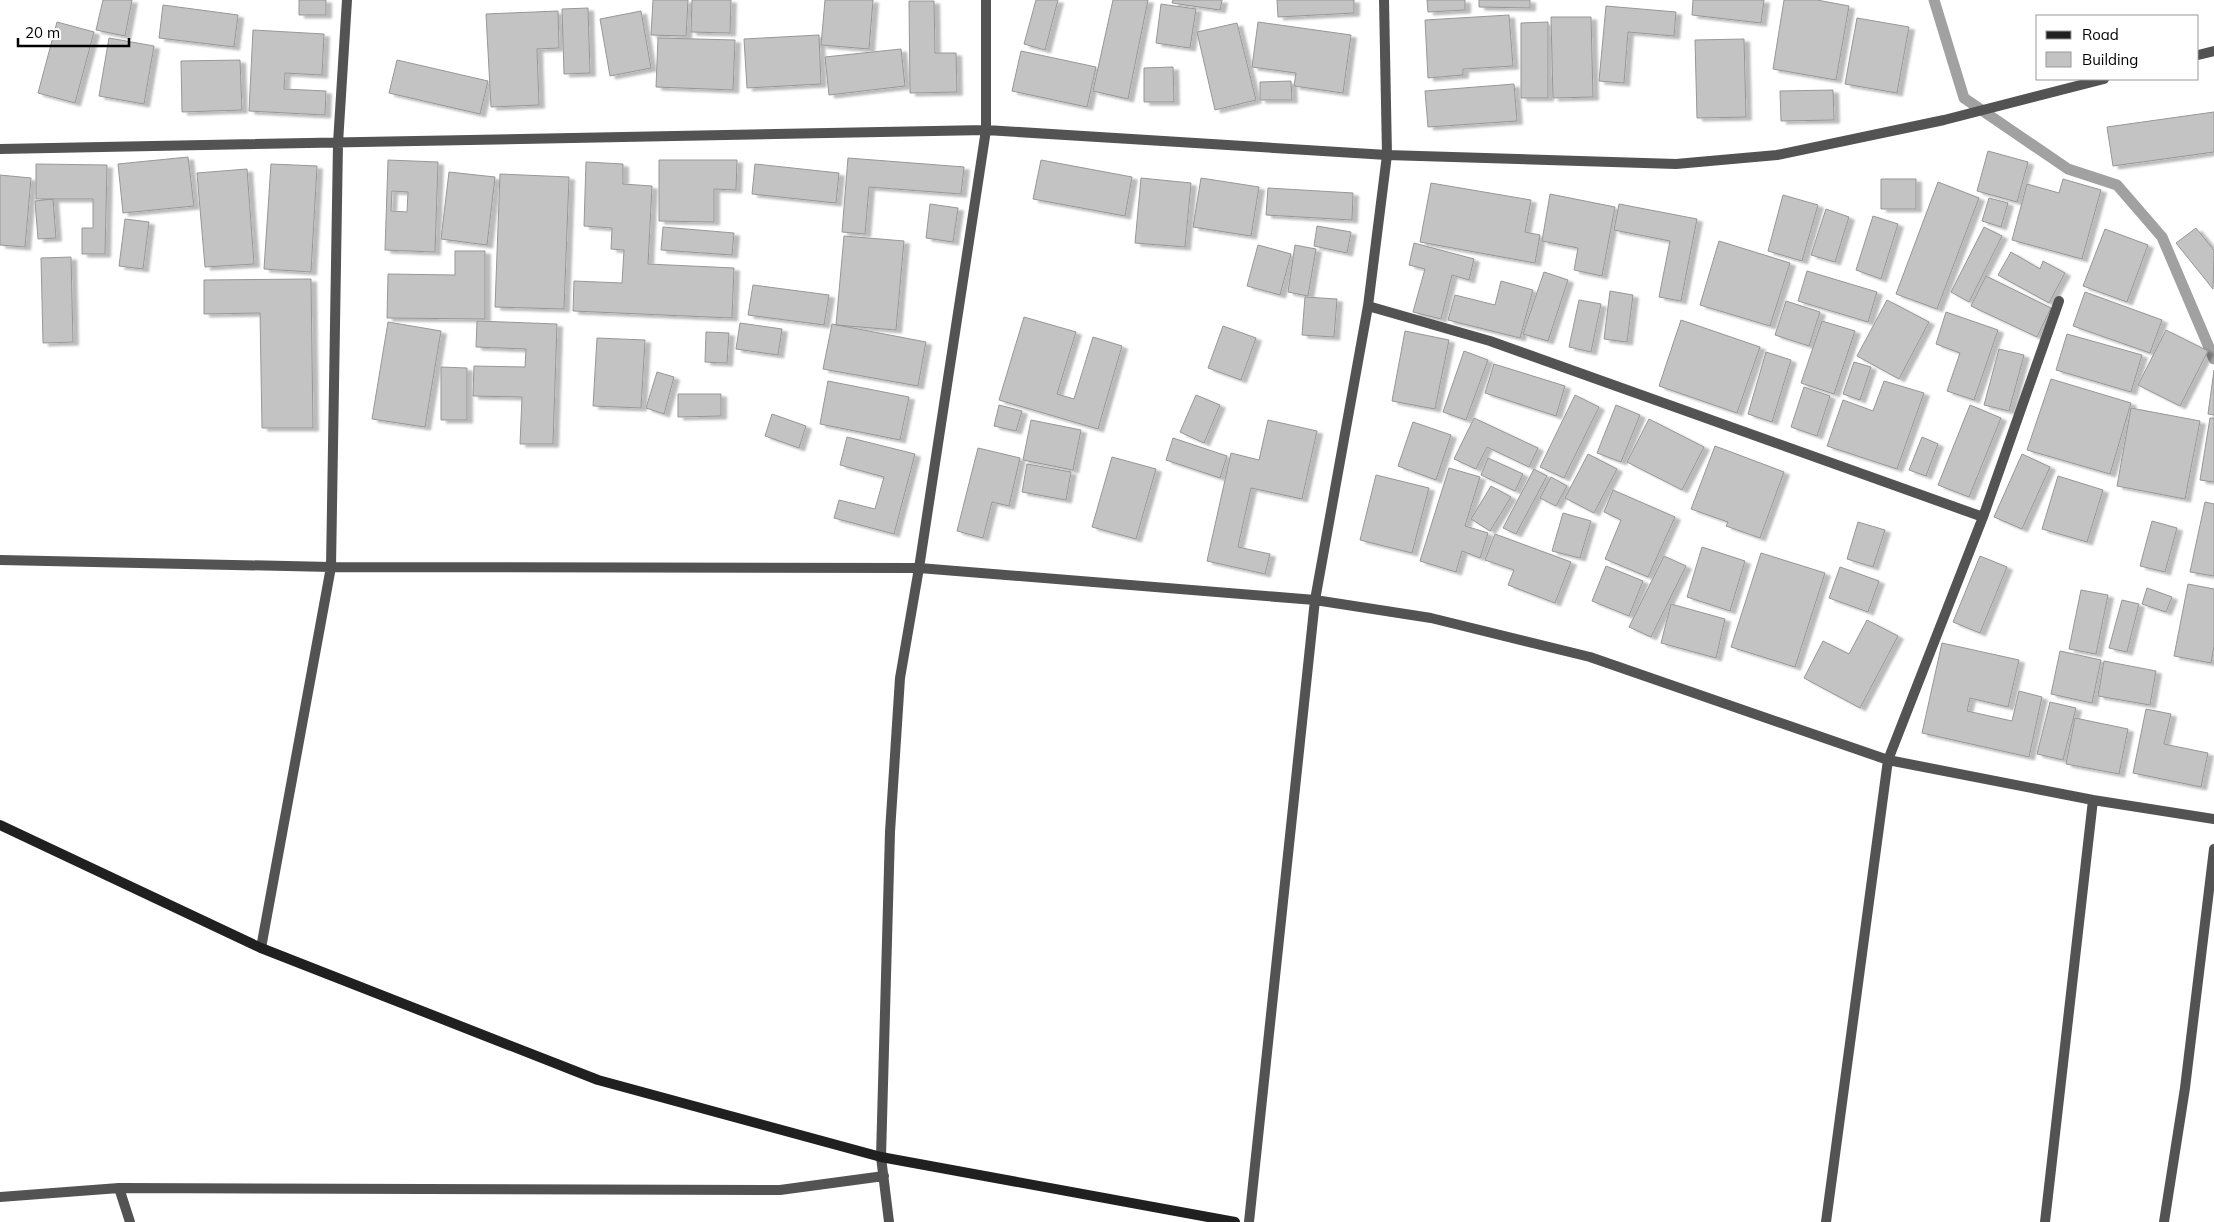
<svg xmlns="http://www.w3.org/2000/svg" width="2214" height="1222" font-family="Mulish,sans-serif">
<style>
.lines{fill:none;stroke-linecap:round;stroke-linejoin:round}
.stream{stroke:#a1a1a1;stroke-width:11}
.building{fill:#c3c3c3;stroke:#979797;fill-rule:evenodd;filter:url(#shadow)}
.street{stroke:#535353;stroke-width:10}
.secondary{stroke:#202020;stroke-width:10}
</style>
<defs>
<filter id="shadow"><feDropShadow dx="5.5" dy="3" stdDeviation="1" flood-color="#0004"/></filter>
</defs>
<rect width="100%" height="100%" fill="#fff"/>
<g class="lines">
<!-- stream -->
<path class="stream" d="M 1934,0 L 1964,98 L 2068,169 L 2117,185 L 2162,237 L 2214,359"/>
</g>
<!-- building -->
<path class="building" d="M 103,0 L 132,0 L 125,36 L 96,30 Z
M 299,0 L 326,0 L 326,15 L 299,15 Z
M 653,0 L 688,0 L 686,36 L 651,35 Z
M 692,0 L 731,0 L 730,33 L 691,32 Z
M 825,0 L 873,0 L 869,49 L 821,45 Z
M 1036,0 L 1058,0 L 1045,50 L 1024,44 Z
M 1113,0 L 1148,0 L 1128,99 L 1093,91 Z
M 1173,0 L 1222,0 L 1220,10 L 1172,3 Z
M 1277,0 L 1354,0 L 1354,13 L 1278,17 Z
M 1427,0 L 1465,0 L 1465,10 L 1428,12 Z
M 1479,0 L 1530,0 L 1530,8 L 1479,7 Z
M 1693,0 L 1764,0 L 1761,23 L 1692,15 Z
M 1784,0 L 1817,0 L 1849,6 L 1836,80 L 1773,69 Z
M 909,1 L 934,1 L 935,53 L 956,53 L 957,92 L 910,93 Z
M 1161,4 L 1196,9 L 1190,48 L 1156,43 Z
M 163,5 L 238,15 L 234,47 L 159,38 Z
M 1606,6 L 1676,12 L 1674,36 L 1628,32 L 1624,83 L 1599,81 Z
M 588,8 L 590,73 L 564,74 L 562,9 Z
M 558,11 L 559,48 L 537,49 L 539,105 L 491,107 L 486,14 Z
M 641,11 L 651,68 L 610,76 L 600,19 Z
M 1509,15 L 1513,66 L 1463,69 L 1463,75 L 1428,78 L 1425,20 Z
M 1551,17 L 1591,17 L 1593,97 L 1553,98 Z
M 1857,18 L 1909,27 L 1897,93 L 1845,84 Z
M 57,22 L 94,32 L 75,103 L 38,93 Z
M 1258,22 L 1351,35 L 1343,93 L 1294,86 L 1296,73 L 1252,67 Z
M 1548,22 L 1548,98 L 1521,98 L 1521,23 Z
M 1237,23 L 1256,100 L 1215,110 L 1197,32 Z
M 253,30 L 324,34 L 322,75 L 285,73 L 284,89 L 326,91 L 325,115 L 249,111 Z
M 819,35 L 821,84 L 747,88 L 744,39 Z
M 109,38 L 154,46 L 144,104 L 99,96 Z
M 658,38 L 735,40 L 733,90 L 656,87 Z
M 1744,39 L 1746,117 L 1697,118 L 1695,40 Z
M 901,49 L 905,86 L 829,95 L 825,57 Z
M 1021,51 L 1096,67 L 1087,107 L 1012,91 Z
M 240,60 L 242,110 L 182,112 L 181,61 Z
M 397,60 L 488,81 L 480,114 L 389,93 Z
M 1173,67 L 1174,102 L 1144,102 L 1144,68 Z
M 1291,81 L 1292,100 L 1260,100 L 1260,82 Z
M 1514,84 L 1517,121 L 1428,127 L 1425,91 Z
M 1833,90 L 1834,120 L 1781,121 L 1780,91 Z
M 2214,112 L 2214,152 L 2113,166 L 2107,127 Z
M 1988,151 L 2028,162 L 2017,202 L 1977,191 Z
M 188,157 L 194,206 L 123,213 L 118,164 Z
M 848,158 L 964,167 L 961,194 L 869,187 L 865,234 L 842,232 Z
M 388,160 L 438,162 L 435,252 L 385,250 ZM 392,191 L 408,192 L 407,212 L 391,211 Z
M 659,160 L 737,160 L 736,190 L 714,189 L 714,222 L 659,221 Z
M 1041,160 L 1132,177 L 1125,216 L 1033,199 Z
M 586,162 L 623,164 L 623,184 L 652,186 L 648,264 L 734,268 L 732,318 L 573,311 L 574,281 L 622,283 L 624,250 L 611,249 L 612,228 L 584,226 Z
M 36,164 L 107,165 L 105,254 L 82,254 L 82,228 L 93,228 L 93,199 L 36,199 Z
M 271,164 L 317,166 L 311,272 L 264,269 Z
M 755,164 L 839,173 L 836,203 L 752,194 Z
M 247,169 L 254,264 L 205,267 L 197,173 Z
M 449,172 L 495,177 L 487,245 L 441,239 Z
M 500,174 L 569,177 L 564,309 L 495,307 Z
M 0,175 L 31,178 L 25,247 L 0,245 Z
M 1141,178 L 1191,183 L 1185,247 L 1135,243 Z
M 1201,178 L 1259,187 L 1251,236 L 1193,227 Z
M 1881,179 L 1916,179 L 1916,209 L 1881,209 Z
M 2063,179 L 2101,190 L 2082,259 L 2012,240 L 2027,184 L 2059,193 Z
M 1938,182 L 1979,198 L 1937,309 L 1896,294 Z
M 1431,183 L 1531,200 L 1525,232 L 1540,235 L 1535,263 L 1420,242 Z
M 1268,188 L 1353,193 L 1352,220 L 1266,215 Z
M 1550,194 L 1615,207 L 1602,276 L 1574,270 L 1578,248 L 1542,241 Z
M 1783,195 L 1818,205 L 1802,261 L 1768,251 Z
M 1989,198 L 2008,203 L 2001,227 L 1982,221 Z
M 53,199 L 56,238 L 38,239 L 35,201 Z
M 930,204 L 958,208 L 953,242 L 926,238 Z
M 1619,204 L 1697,219 L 1681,301 L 1659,297 L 1670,241 L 1614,230 Z
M 1826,209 L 1849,217 L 1835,262 L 1811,255 Z
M 1873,216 L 1898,224 L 1881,279 L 1856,270 Z
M 125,219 L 149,222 L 143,269 L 119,266 Z
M 1317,226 L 1351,232 L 1347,253 L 1314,246 Z
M 663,227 L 734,233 L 732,255 L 661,250 Z
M 1984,227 L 2002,236 L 1969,302 L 1951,292 Z
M 2196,228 L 2214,250 L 2213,289 L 2176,243 Z
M 2105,229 L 2148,245 L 2127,302 L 2083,286 Z
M 844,236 L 904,241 L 896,330 L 836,325 Z
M 1719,241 L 1790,263 L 1770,326 L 1700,305 Z
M 1414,243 L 1474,259 L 1469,280 L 1452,275 L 1441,319 L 1413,312 L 1425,269 L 1409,265 Z
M 1258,245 L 1291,254 L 1280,295 L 1247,286 Z
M 1295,245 L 1316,249 L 1308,296 L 1288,292 Z
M 455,251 L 485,251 L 485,319 L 387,318 L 388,274 L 455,275 Z
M 2011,252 L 2040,269 L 2043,261 L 2065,273 L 2049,303 L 1998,275 Z
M 71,257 L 73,342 L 43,343 L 41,258 Z
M 1807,271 L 1877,292 L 1868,322 L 1798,301 Z
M 1544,272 L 1568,280 L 1548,341 L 1523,334 Z
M 1986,276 L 2051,308 L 2037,337 L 1971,306 Z
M 311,279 L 313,428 L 262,428 L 260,313 L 204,314 L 204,280 Z
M 1501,281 L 1533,290 L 1520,338 L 1448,320 L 1455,295 L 1495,305 Z
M 753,285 L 829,295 L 824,325 L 748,315 Z
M 1610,291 L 1633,295 L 1627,342 L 1604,339 Z
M 2085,292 L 2162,320 L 2150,353 L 2073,326 Z
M 1305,297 L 1337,299 L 1334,337 L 1302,335 Z
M 1579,300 L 1601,304 L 1591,352 L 1569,347 Z
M 1887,300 L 1929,322 L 1899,379 L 1857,356 Z
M 1786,301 L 1820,312 L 1809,346 L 1775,335 Z
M 1946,312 L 1998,330 L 1974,400 L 1947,391 L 1960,353 L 1936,344 Z
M 1024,317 L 1076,332 L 1057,394 L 1074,399 L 1093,337 L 1122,346 L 1098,429 L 999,400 Z
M 1681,320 L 1760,347 L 1737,413 L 1659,386 Z
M 477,321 L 557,324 L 553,444 L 520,444 L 522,397 L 473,396 L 474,366 L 525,367 L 526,349 L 476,347 Z
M 1822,321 L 1855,331 L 1834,394 L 1801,383 Z
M 388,322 L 441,331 L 425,427 L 372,419 Z
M 740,323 L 782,329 L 778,355 L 736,349 Z
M 832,324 L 926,342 L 918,386 L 823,369 Z
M 1223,326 L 1256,338 L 1241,380 L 1208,368 Z
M 2166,330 L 2208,351 L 2180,406 L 2138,385 Z
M 1405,331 L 1449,340 L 1435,409 L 1392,401 Z
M 706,332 L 729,333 L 727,363 L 705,362 Z
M 2067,334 L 2142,355 L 2131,392 L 2056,370 Z
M 597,338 L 645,340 L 641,408 L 593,406 Z
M 1999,349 L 2024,355 L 2009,411 L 1984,405 Z
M 1464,351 L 1488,360 L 1466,420 L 1443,412 Z
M 1766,352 L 1791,360 L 1772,422 L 1748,414 Z
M 1854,362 L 1871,367 L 1860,400 L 1843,394 Z
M 1494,364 L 1565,386 L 1556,416 L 1485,393 Z
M 441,367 L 467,368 L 467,420 L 441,420 Z
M 2214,370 L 2214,415 L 2208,414 Z
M 657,372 L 674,377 L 664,414 L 646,408 Z
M 2051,379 L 2131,403 L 2110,474 L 2027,450 Z
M 828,381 L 909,397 L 900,440 L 820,424 Z
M 1884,381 L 1924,393 L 1897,469 L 1827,446 L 1843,400 L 1873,411 Z
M 1804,387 L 1830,396 L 1817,436 L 1791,427 Z
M 678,394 L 721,394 L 721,416 L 678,417 Z
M 1196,395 L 1220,405 L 1204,443 L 1180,432 Z
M 1575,395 L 1599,407 L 1564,478 L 1540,467 Z
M 999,405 L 1022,411 L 1016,431 L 994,426 Z
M 1616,405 L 1640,415 L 1621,462 L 1597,453 Z
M 1970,405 L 2001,418 L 1969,497 L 1938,485 Z
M 2131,408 L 2200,421 L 2185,499 L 2117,486 Z
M 772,414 L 806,426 L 799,448 L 765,436 Z
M 1474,418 L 1538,448 L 1529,467 L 1487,447 L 1476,469 L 1454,459 Z
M 2210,418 L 2214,418 L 2214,482 L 2200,480 Z
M 1649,419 L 1704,447 L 1682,490 L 1627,462 Z
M 1031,420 L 1081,430 L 1073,470 L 1023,460 Z
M 1268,420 L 1317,431 L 1302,499 L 1251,488 L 1238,547 L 1270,554 L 1265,574 L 1207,561 L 1231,453 L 1259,460 Z
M 1413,422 L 1451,435 L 1436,480 L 1398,466 Z
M 847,437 L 915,454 L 894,534 L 834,518 L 839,500 L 875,509 L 884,477 L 840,465 Z
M 1922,437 L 1938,444 L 1926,476 L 1909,470 Z
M 1173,438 L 1227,456 L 1220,478 L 1166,460 Z
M 1715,446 L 1784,472 L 1760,538 L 1726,526 L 1728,522 L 1691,509 Z
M 978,448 L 1020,458 L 1009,506 L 992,502 L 983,538 L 957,531 Z
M 1588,454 L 1617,469 L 1594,513 L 1565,498 Z
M 2022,454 L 2050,467 L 2022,529 L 1994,517 Z
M 1112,457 L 1156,469 L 1136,539 L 1092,527 Z
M 1488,458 L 1523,474 L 1515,491 L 1481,475 Z
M 1027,464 L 1071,472 L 1066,500 L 1022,492 Z
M 1449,468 L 1480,477 L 1465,526 L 1488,533 L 1480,558 L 1462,551 L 1456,572 L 1420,561 Z
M 1534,469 L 1547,476 L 1516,534 L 1503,528 Z
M 1376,475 L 1429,488 L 1412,553 L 1360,540 Z
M 2058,476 L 2103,490 L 2087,542 L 2042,529 Z
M 1551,477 L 1567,486 L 1556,506 L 1540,498 Z
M 1491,486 L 1511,497 L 1490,531 L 1471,519 Z
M 1613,490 L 1675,517 L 1648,577 L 1605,559 L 1621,520 L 1604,512 Z
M 2205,502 L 2214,504 L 2214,576 L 2190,572 Z
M 1563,513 L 1591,521 L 1580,558 L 1552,551 Z
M 2152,521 L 2177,528 L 2165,572 L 2140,566 Z
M 1858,522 L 1885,530 L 1873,567 L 1847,559 Z
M 1495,534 L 1571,562 L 1555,603 L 1508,585 L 1514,570 L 1485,560 Z
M 1702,547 L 1745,561 L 1730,611 L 1687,597 Z
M 1761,553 L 1825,573 L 1795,667 L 1731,647 Z
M 1664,556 L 1686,566 L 1651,637 L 1629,627 Z
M 1980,556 L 2007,567 L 1980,633 L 1953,622 Z
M 1606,566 L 1643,581 L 1629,616 L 1592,601 Z
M 1840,567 L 1879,581 L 1868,612 L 1829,598 Z
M 2188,584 L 2214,589 L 2214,646 L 2211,663 L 2174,656 Z
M 2147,588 L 2172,597 L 2166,612 L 2142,604 Z
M 2081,590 L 2108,595 L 2096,654 L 2069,649 Z
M 2122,600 L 2139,604 L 2127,652 L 2109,648 Z
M 1671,604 L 1725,619 L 1716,658 L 1661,643 Z
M 1867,620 L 1898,636 L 1860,708 L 1804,678 L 1823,641 L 1849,654 Z
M 1942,643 L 2019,660 L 2008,707 L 1970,698 L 1967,711 L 2012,721 L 2019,691 L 2042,697 L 2029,757 L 1922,733 Z
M 2060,651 L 2101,660 L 2092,703 L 2051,694 Z
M 2104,661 L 2156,671 L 2150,705 L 2098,696 Z
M 2050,702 L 2076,708 L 2063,760 L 2037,754 Z
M 2146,709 L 2171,714 L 2164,744 L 2208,753 L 2201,787 L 2133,773 Z
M 2075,718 L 2128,729 L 2119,774 L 2066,764 Z"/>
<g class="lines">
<!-- street -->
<path class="street" d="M 2198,55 L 2214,51
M 0,149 L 986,130 L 1387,155 L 1676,164 L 1777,155 L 1944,120 L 2104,79
M 1368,306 L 1490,341 L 1983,517
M 0,560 L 331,567 L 919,568 L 1315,600 L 1431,618 L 1590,657 L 1888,760 L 2093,800 L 2214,819
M 261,948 L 331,567 L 338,143 L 347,0
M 119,1188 L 130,1222
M 0,1197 L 119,1188 L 780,1190 L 884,1176
M 889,1222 L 881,1157 L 890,832 L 900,678 L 919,568 L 986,130 L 986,0
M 1249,1222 L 1315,600 L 1368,306 L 1387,155 L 1384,0
M 1826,1222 L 1888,760 L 1983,517 L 2059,301
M 2045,1222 L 2093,800
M 2164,1222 L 2185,1088 L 2214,849"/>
<!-- secondary -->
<path class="secondary" d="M 0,825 L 261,948 L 598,1080 L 881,1157 L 1235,1222"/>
</g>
<!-- legend -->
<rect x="2036" y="15" width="162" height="65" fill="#ffffff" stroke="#999999"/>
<rect x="2046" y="31" width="25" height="8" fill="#202020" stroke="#999999"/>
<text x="2082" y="40" font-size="15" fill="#000000">Road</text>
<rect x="2046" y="52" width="25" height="15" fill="#c3c3c3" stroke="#999999"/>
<text x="2082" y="65" font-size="15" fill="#000000">Building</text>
<!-- scale -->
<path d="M18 38v8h111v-8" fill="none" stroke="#000000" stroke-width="2.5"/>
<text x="25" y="38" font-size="15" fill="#000000" stroke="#ffffff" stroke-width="4" paint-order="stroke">20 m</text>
</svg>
